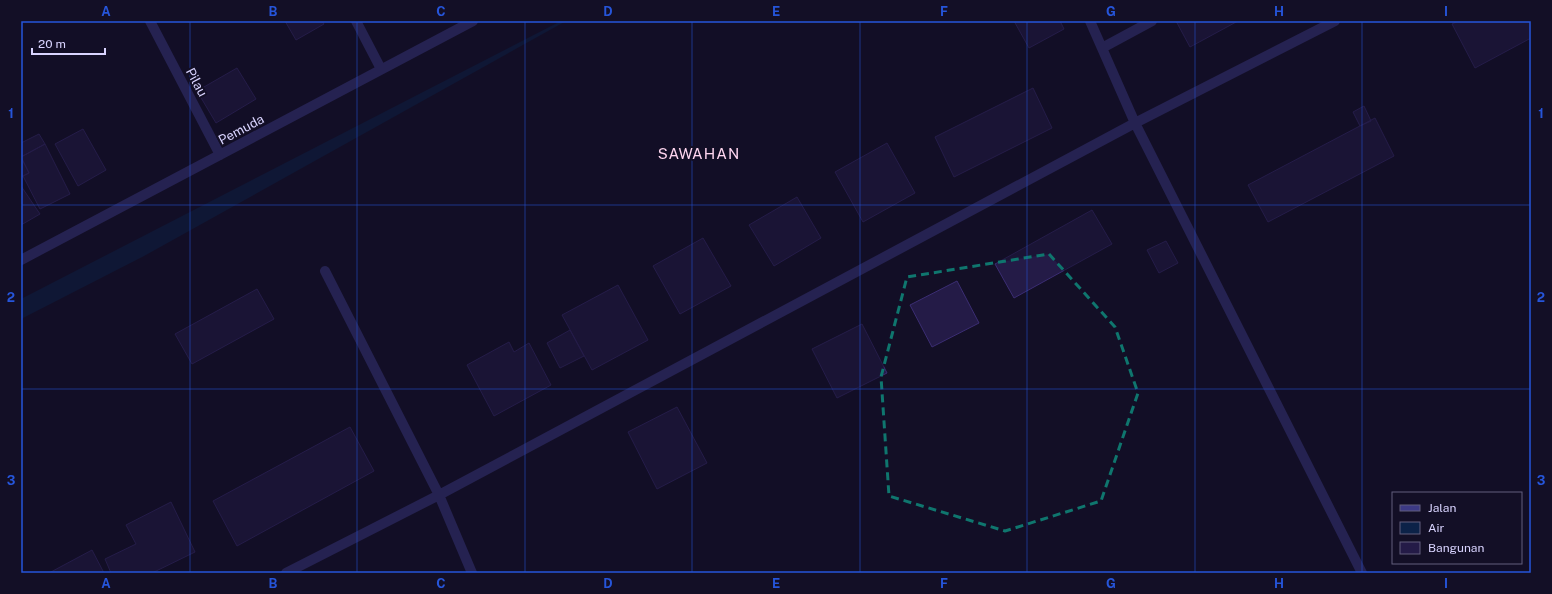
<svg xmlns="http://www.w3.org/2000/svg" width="1552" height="594" font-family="'Public Sans',sans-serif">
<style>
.water{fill:#0c2248}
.building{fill:#241b47;stroke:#3b2d73}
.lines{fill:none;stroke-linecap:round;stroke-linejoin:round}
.minor{stroke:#3d3a85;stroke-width:10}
.marked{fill:none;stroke:#0f766e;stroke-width:3;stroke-dasharray:8 5;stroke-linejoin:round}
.grid{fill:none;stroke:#2655da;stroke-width:1;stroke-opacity:0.55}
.labels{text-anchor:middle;stroke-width:4;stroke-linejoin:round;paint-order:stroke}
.street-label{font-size:13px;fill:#d9d4ff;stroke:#130f26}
.quarter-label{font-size:15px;letter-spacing:1px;fill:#ffd6f0;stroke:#130f26}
.neatline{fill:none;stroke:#2655da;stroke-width:1.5}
.grid-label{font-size:13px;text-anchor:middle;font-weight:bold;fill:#2655da}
</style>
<rect width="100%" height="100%" fill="#130f26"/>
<!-- water -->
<path class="water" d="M 561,21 L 566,21 L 144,256 L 21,319 L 21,299 Z"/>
<!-- building -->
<path class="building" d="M 285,21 L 322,21 L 324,24 L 296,40 Z
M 1014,21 L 1060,21 L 1064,29 L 1029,48 Z
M 1176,21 L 1238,21 L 1190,47 Z
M 1458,21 L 1531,21 L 1531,38 L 1475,68 L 1452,24 Z
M 237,68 L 256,99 L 216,123 L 197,91 Z
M 1033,88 L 1052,128 L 954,177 L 935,137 Z
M 1364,106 L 1371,121 L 1360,126 L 1353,112 Z
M 1375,118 L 1394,156 L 1268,222 L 1248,185 Z
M 83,129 L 106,170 L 78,186 L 55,144 Z
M 39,134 L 45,144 L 21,157 L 29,173 L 21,177 L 21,143 Z
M 887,143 L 915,193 L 863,222 L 835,172 Z
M 45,144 L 70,194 L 40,209 L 23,176 L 29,173 L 21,157 Z
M 21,186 L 40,214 L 21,225 Z
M 797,197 L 821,238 L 774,266 L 749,225 Z
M 1092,210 L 1112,244 L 1014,298 L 995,264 Z
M 703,238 L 731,286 L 680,314 L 653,266 Z
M 1166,241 L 1178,263 L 1159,273 L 1147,250 Z
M 957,281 L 979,323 L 932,347 L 910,305 Z
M 618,285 L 648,340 L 592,370 L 562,315 Z
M 257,289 L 274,319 L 192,364 L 175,334 Z
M 862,324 L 887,373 L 837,398 L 812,349 Z
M 570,330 L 584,356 L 560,368 L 547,343 Z
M 509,342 L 514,352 L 529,343 L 551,385 L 494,416 L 467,365 Z
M 677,407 L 707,463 L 657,489 L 628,432 Z
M 350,427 L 374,471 L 237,546 L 213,501 Z
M 171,502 L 195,552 L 152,573 L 111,573 L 105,559 L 136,544 L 126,525 Z
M 92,550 L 104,573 L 49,573 Z"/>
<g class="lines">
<!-- minor -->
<path class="minor" d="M 150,21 L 220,155
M 356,21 L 381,69
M 1090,21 L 1135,123 L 1362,573
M 1102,48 L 1152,21
M 21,260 L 473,21
M 325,271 L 439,495 L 472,573
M 286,573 L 439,495 L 1135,123 L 1335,21"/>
</g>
<!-- marked area -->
<path d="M0 0H1552V594H0ZM 1049,254 L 1115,327 L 1138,393 L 1101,501 L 1005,531 L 889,496 L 881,377 L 907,277 Z" fill="#130f26" fill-opacity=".55" fill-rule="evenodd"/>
<path class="marked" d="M 1049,254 L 1115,327 L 1138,393 L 1101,501 L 1005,531 L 889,496 L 881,377 L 907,277 Z"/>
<!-- grid -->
<path class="grid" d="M 190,21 L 190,573M 357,21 L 357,573M 525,21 L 525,573M 692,21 L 692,573M 860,21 L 860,573M 1027,21 L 1027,573M 1195,21 L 1195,573M 1362,21 L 1362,573M 21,205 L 1531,205M 21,389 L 1531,389"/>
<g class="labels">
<!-- street labels -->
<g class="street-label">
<text transform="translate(197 82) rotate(62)" y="5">Pilau</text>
<text transform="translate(241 129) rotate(-28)" y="5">Pemuda</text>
</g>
<!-- quarter labels -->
<g class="quarter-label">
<text x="699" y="159">SAWAHAN</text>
</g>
</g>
<!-- border -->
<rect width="1552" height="594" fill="none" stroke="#130f26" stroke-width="44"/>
<!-- legend -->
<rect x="1392" y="492" width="130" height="72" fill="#130f26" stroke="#625e7d"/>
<rect x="1400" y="505" width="20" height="6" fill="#3d3a85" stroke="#625e7d"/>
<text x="1428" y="512" font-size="12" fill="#d9d4ff">Jalan</text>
<rect x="1400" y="522" width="20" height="12" fill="#0c2248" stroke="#625e7d"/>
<text x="1428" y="532" font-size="12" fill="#d9d4ff">Air</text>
<rect x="1400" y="542" width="20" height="12" fill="#241b47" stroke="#625e7d"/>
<text x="1428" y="552" font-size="12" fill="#d9d4ff">Bangunan</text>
<!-- scale -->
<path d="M32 48v6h73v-6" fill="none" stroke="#d9d4ff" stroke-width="2"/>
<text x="38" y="48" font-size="12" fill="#d9d4ff" stroke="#130f26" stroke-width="3" paint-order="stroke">20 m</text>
<rect x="22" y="22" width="1508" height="550" class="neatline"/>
<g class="grid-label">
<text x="106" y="16">A</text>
<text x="273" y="16">B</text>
<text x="441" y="16">C</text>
<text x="608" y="16">D</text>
<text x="776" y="16">E</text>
<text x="944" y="16">F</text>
<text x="1111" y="16">G</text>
<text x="1279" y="16">H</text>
<text x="1446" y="16">I</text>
<text x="11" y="118">1</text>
<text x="1541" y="118">1</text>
<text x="11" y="302">2</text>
<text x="1541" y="302">2</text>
<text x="11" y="485">3</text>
<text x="1541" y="485">3</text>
<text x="106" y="588">A</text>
<text x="273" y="588">B</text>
<text x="441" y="588">C</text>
<text x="608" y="588">D</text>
<text x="776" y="588">E</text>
<text x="944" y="588">F</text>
<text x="1111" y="588">G</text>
<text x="1279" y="588">H</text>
<text x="1446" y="588">I</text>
</g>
</svg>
